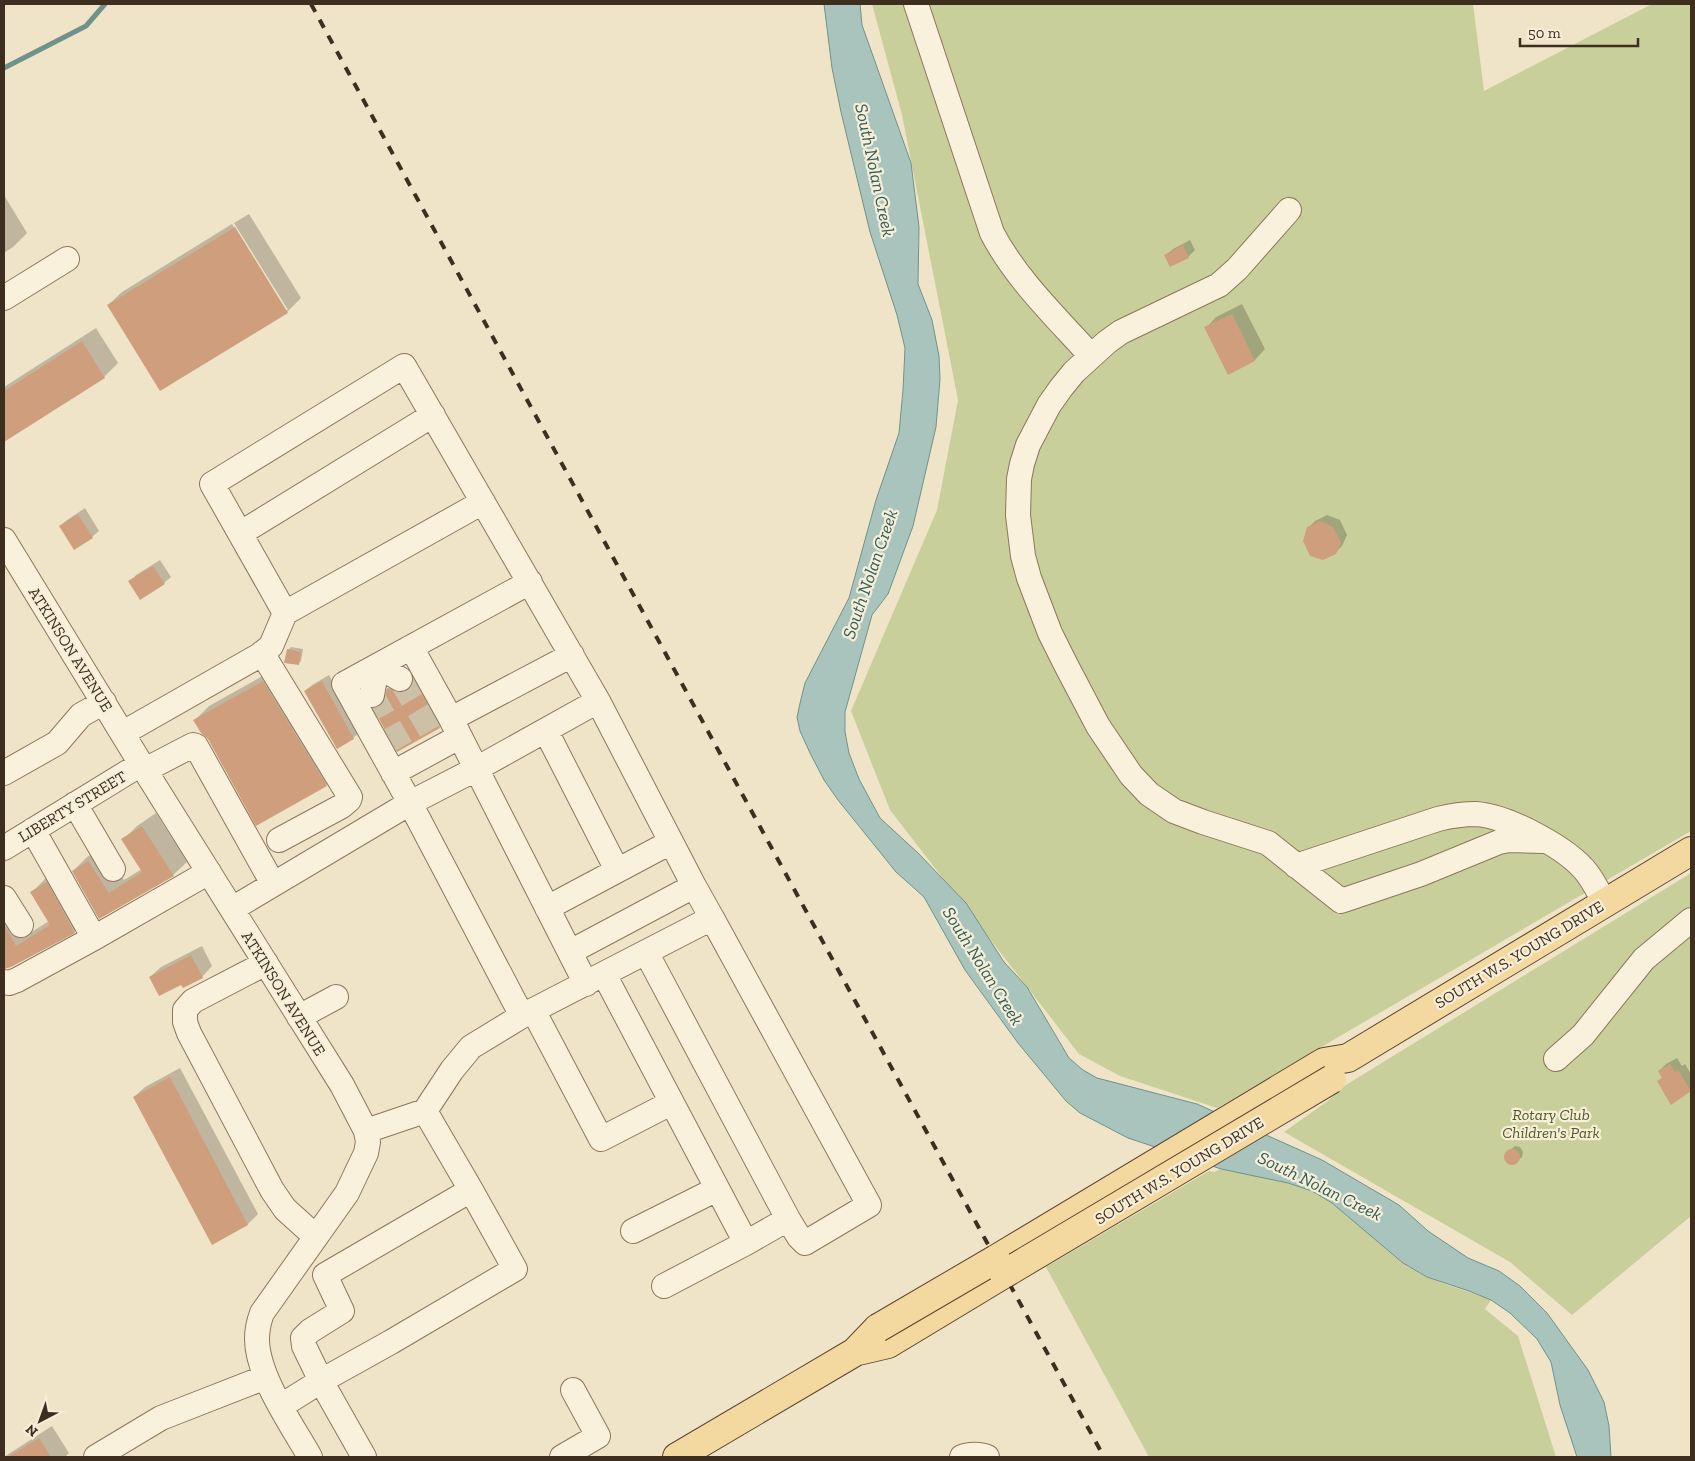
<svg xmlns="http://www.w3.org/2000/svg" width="1695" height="1461" font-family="'Zilla Slab',serif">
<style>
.green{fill:#c9cf9b}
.water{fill:#a9c4bc;stroke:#6f938a}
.shadow{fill:#0003}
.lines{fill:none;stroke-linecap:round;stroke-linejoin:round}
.stream{stroke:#6f938a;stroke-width:5}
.building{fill:#cf9f7d}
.minor-tunnel{stroke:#ccc0a6;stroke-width:24;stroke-dasharray:24 12;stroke-linecap:butt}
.minor-casing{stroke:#8d765c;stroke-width:26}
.major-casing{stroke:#5b4430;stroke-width:30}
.minor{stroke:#faf1dc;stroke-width:24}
.major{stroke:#f3d9a0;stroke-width:28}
.rail{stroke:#3d2e20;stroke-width:4;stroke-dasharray:9 9;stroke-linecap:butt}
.major-bridge-casing{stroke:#5b4430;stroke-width:30;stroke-linecap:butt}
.major-bridge{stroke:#f3d9a0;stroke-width:28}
.labels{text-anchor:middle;stroke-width:4.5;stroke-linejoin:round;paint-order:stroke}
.street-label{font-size:16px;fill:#3d2e20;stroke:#f7eed8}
.park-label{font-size:16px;font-style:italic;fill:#4d5a26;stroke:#f7eed8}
.water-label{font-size:18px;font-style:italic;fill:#2f5d5a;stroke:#f7eed8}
</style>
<rect width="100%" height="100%" fill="#f0e4c8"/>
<!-- green -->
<path class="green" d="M 872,4 L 1473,4 L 1484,91 L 1652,4 L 1691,4 L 1691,831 L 1217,1108 L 1120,1076 L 1079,1054 L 890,810 L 851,711 L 937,510 L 958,400 L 902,115 Z
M 1691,873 L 1691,1216 L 1572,1315 L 1510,1262 L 1284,1132 L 1329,1100 L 1341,1088 Z
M 1221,1169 C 1247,1174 1291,1180 1313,1192 C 1347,1209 1373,1240 1403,1263 C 1429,1282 1461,1288 1491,1300 L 1485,1309 L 1518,1336 L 1556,1457 L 1149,1457 L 1046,1267 L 1209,1171 L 1214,1172 Z"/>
<!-- water -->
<path class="water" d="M 824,4 L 860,4 L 862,25 L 911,163 L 919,227 L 918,284 L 932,320 L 939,356 L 940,379 L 936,427 L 913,526 L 888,594 L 872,615 L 845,712 L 845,732 L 849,753 L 859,779 L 880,818 L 918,853 L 966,903 L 1004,962 L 1027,987 L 1069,1058 L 1083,1070 L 1097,1078 L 1197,1104 L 1322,1160 L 1399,1205 L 1428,1231 L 1468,1258 L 1499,1271 L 1520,1286 L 1547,1313 L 1588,1370 L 1604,1402 L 1609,1426 L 1611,1457 L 1577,1457 L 1560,1405 L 1551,1362 L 1537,1339 L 1510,1313 L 1491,1300 L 1469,1291 L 1427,1277 L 1403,1263 L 1332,1203 L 1312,1191 L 1288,1183 L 1221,1169 L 1128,1138 L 1080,1113 L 1066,1101 L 1018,1043 L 965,970 L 924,897 L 896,872 L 838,800 L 824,780 L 810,753 L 800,731 L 797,717 L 801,699 L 805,683 L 849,598 L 876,500 L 899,433 L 903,390 L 905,348 L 897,315 L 870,232 L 841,112 L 832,68 Z"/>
<!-- shadow -->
<path class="shadow" d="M 4,195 L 27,233 L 13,247 L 4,253 Z
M 249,214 L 301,298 L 287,312 L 160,390 L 108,305 L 122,292 L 232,224 L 285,310 L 288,310 L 234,223 Z
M 1190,240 L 1195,250 L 1188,257 L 1170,265 L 1166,255 L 1173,249 Z
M 1242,304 L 1265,349 L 1255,360 L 1228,373 L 1206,328 L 1216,317 Z
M 96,328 L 118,363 L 104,377 L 5,440 L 4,437 L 4,387 Z
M 85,508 L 99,531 L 92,537 L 60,526 L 67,520 Z
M 1327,515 L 1340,520 L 1347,535 L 1342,546 L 1335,553 L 1308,528 L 1315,521 Z
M 160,560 L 171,577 L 164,583 L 130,582 L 136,575 Z
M 291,647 L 303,649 L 301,661 L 298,664 L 288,650 Z
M 277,668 L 340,771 L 326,785 L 257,824 L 209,738 L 195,720 L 209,706 Z
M 329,675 L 360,732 L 353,738 L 305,691 L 312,685 Z
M 417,678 L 443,725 L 440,727 L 375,708 L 384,703 L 388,688 L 391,685 L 403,690 L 411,688 Z
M 156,813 L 187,862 L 173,875 L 100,917 L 73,871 L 87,857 L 102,848 L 124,880 L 142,869 L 123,840 L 137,826 Z
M 61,869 L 88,918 L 74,932 L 11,966 L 4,967 L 4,904 L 11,900 L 30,933 L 49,921 L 32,892 L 46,878 Z
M 202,946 L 212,966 L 202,977 L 181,983 L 150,977 L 161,967 Z
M 1677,1058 L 1682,1066 L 1685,1064 L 1691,1074 L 1691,1091 L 1671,1103 L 1658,1081 L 1663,1077 L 1659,1071 L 1666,1064 Z
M 180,1068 L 258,1214 L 248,1224 L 213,1243 L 134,1097 L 145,1087 Z
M 1515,1146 L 1520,1147 L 1523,1152 L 1522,1157 L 1512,1164 L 1508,1163 L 1505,1158 L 1507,1153 Z
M 52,1426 L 69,1453 L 65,1457 L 4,1457 Z"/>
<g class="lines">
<!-- stream -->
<path class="stream" d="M 4,68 L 86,26 L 105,4"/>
</g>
<!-- building -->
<path class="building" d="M 235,227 L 288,313 L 160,391 L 107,305 Z
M 1183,245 L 1189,258 L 1170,267 L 1164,255 Z
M 1232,314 L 1255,361 L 1228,375 L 1204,327 Z
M 82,341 L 105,378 L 4,442 L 4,391 Z
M 78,514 L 93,538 L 74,550 L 59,526 Z
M 1320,521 L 1333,527 L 1341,543 L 1336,554 L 1323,560 L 1310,556 L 1303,541 L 1307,527 Z
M 153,566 L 165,584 L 140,600 L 128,581 Z
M 287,649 L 301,652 L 299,665 L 284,663 Z
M 414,680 L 440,728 L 397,752 L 373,708 L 377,708 L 383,703 L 387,688 L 400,693 L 407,691 L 412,686 Z
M 263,681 L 327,786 L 256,826 L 208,739 L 201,733 L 193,720 Z
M 322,681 L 354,739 L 337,749 L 304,691 Z
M 142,826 L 174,876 L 99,919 L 72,871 L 88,861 L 109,893 L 142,872 L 121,839 Z
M 47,882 L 75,933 L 11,967 L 4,969 L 4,925 L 16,946 L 50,925 L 30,892 Z
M 191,955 L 203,978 L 183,988 L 181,985 L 159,996 L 149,977 Z
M 1670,1064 L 1675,1072 L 1678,1070 L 1691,1091 L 1671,1105 L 1657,1081 L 1662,1078 L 1658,1071 Z
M 170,1077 L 248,1225 L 212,1245 L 133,1097 Z
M1504 1157a8 8 0 1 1 16 0a8 8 0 1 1-16 0Z
M 39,1438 L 51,1457 L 8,1457 Z"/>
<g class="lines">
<!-- minor-tunnel -->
<path class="minor-tunnel" d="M 400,679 L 432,733
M 372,695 L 402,749"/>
<!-- minor casing -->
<g class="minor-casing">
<path id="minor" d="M 916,4 L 992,233 C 1016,279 1056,317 1091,356
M 1289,210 L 1237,269 L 1219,285 L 1121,332 L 1107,342 L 1074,372 L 1061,388 L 1049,405 L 1028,445 L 1022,464 L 1019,479 L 1018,515 L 1023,556 L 1029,578 L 1050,633 L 1066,665 L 1098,726 L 1131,775 L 1149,794 L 1174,811 L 1203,822 L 1268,843 L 1341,901 L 1421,874 L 1499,842 L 1509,840 L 1544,841
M 4,298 L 67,259
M 241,533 L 433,415
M 4,540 L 141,764 L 342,1085 L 366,1131 L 368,1142 L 366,1153 L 347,1193 L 262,1313 C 259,1321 257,1330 257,1339 C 257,1376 292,1425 310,1457
M 285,613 L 212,484 L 404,366 L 598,701
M 411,647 L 451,719 L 586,984
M 262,653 L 350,797 L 349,800 L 342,806 L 279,840
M 372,695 L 377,666 L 400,679
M 451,719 L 572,655
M 546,731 L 617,870
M 123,733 L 260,655 L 271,646 L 285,613 L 483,502
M 145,770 L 193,745 L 196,746 L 273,884
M 4,773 L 57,743 L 81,715 L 104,702
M 393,773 L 459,737
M 75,804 L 113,869
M 33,830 L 94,938
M 4,848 L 141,764
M 1296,866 L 1438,819 C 1450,816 1463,814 1476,814 C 1507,816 1568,848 1587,873 C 1594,882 1599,893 1605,903
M 4,898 L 21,925
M 547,908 L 671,842
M 232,909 L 410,803 L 476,769 L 598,701 L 694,886 L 570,952
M 646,952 L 788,1219 L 799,1237 L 805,1243 L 869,1205 L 712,918
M 266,963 L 193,1001 L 185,1010 L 185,1022 L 189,1033 L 272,1190 L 285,1209 L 316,1237
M 604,974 L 746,1243 L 664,1286
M 4,982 L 9,983 L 17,980 L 94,938 L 209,872
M 533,1010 L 601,1139 L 671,1103
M 522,1016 L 410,803 L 344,684 L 530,582
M 299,1017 L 336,997
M 1556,1059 L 1583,1035 L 1644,959 L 1691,920
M 425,1111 L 452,1070 L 471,1047 L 522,1016 L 712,918 L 694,886
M 366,1131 L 425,1111 L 471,1190 L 325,1275 L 342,1311 L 310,1331 L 303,1338 L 304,1346 L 321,1381 L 391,1342 L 515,1269 L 471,1190
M 633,1231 L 717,1189
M 746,1243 L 788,1219
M 281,1406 L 321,1381 L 364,1457
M 96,1457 L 161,1418 L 266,1377
M 562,1457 L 598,1436 L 573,1390
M 962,1457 C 968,1454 981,1454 987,1457"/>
</g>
<!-- major casing -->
<g class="major-casing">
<path id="major" d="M 996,1259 L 1324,1062 L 1348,1058 L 1691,851
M 858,1351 L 888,1344 L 1004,1274
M 677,1457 L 855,1352 L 878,1328"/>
</g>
<!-- minor -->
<use href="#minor" class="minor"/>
<!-- major -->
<use href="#major" class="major"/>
<!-- rail -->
<path class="rail" d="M 311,4 L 1104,1457"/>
<!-- major-bridge casing -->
<g class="major-bridge-casing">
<path id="major-bridge" d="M 1004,1274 L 1332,1079
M 878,1328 L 996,1259"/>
</g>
<!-- major-bridge -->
<use href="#major-bridge" class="major-bridge"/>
</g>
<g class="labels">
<!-- street labels -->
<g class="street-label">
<text transform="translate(71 649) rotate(58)" y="6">ATKINSON AVENUE</text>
<text transform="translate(72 806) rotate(-31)" y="6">LIBERTY STREET</text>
<text transform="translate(1519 954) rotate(-31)" y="6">SOUTH W.S. YOUNG DRIVE</text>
<text transform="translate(284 993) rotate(58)" y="6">ATKINSON AVENUE</text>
<text transform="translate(1179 1170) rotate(-31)" y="6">SOUTH W.S. YOUNG DRIVE</text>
</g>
<!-- park labels -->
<g class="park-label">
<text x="1551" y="1120">Rotary Club<tspan x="1551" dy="18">Children's Park</tspan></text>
</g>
<!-- water labels -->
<g class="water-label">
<text transform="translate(875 170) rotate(78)" y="6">South Nolan Creek</text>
<text transform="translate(870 574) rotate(-71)" y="6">South Nolan Creek</text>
<text transform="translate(983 966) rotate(58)" y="6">South Nolan Creek</text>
<text transform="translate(1320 1186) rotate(26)" y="6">South Nolan Creek</text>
</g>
</g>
<!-- border -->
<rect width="1695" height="1461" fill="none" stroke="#3d2e20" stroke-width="10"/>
<!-- north arrow -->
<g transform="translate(40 1421) rotate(221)" stroke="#f7eed8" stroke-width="4" paint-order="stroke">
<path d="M0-4L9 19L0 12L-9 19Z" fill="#3d2e20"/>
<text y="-8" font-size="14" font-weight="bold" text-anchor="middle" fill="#3d2e20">N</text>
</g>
<!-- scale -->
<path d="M1520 38v8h118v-8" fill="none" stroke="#3d2e20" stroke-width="2.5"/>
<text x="1528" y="38" font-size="15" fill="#3d2e20" stroke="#f7eed8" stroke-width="4" paint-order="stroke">50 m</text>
</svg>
